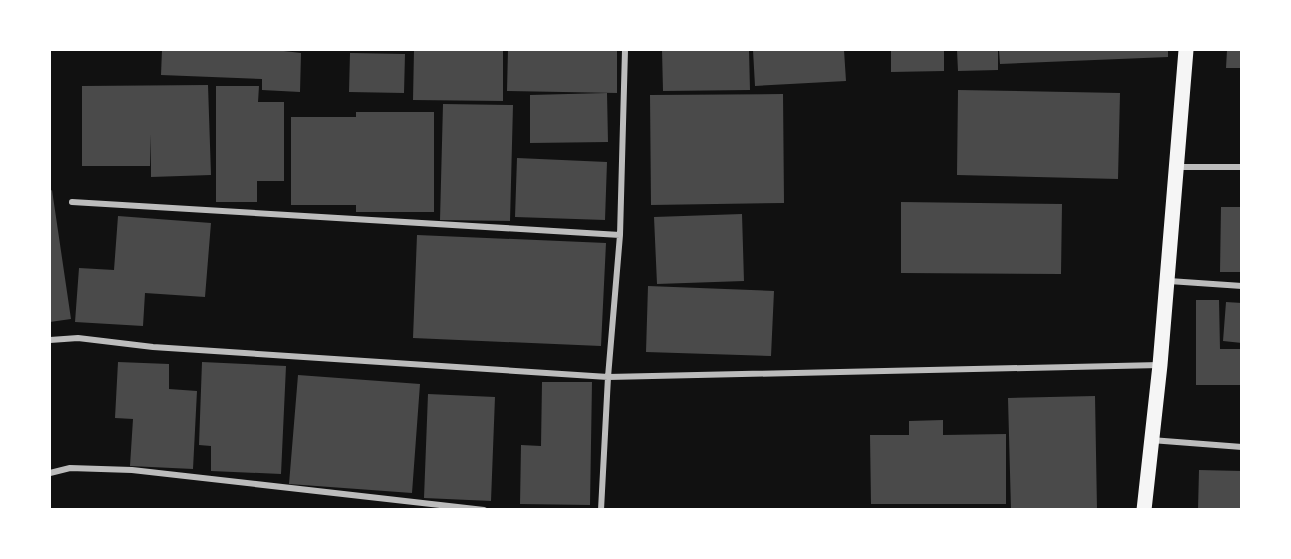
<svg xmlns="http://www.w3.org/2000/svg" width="1291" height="559" font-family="Helvetica,sans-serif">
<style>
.building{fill:#4a4a4a}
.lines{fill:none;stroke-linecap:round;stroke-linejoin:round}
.minor{stroke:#bcbcbc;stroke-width:6}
.primary{stroke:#f5f5f5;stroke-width:15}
</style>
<rect width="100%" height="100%" fill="#111"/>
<!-- building -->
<path class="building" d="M 162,50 L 275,50 L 301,53 L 300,92 L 262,90 L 262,79 L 161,75 Z
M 414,50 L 503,50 L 503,101 L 413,100 Z
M 508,50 L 617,50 L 617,93 L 507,91 Z
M 662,50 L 749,50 L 750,90 L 663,91 Z
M 753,50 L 844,50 L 846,81 L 755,86 Z
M 891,50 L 944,50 L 944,71 L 891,72 Z
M 957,50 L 998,50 L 998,70 L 958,71 Z
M 999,50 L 1168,50 L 1168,57 L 1000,64 Z
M 1227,50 L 1242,50 L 1242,68 L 1226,68 Z
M 350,53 L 405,54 L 404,93 L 349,92 Z
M 208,85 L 211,175 L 151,177 L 151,134 L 150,166 L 82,166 L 82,86 Z
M 216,86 L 259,86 L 258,102 L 284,102 L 284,181 L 257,181 L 257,202 L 216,202 Z
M 958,90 L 1120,93 L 1118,179 L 957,175 Z
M 607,93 L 608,142 L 530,143 L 530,95 Z
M 783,94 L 784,203 L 651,205 L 650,95 Z
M 443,104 L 513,105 L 510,221 L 440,220 Z
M 356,112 L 434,112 L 434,212 L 356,212 L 356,205 L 291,205 L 291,117 L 356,117 Z
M 517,158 L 607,162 L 605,220 L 515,217 Z
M 52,190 L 71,319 L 50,322 L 50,191 Z
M 901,202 L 1062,204 L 1061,274 L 901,273 Z
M 1221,207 L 1242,207 L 1242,272 L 1220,272 Z
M 742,214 L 744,281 L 657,284 L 654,217 Z
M 118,216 L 211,223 L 205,297 L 145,293 L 143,326 L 75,322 L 79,268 L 114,270 Z
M 417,235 L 606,243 L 601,346 L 413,338 Z
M 648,286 L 774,291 L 771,356 L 646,352 Z
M 1196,300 L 1219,300 L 1220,349 L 1242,349 L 1242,385 L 1196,385 Z
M 1226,302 L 1242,303 L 1242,343 L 1223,341 Z
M 118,362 L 169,364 L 169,389 L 197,391 L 193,469 L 130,466 L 133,419 L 115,418 Z
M 202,362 L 286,366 L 281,474 L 211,471 L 211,446 L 199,445 Z
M 298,375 L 420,384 L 412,493 L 289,484 Z
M 542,382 L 592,382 L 590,505 L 520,504 L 521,445 L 541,446 Z
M 428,394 L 495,397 L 491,501 L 424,498 Z
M 1095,396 L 1097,510 L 1011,510 L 1008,398 Z
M 943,420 L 943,435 L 1006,434 L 1006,504 L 871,504 L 870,435 L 909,435 L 909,421 Z
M 1199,470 L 1242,471 L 1242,510 L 1198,510 Z"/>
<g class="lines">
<!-- minor -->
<path class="minor" d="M 1178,167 L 1242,167
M 72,202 L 620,235
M 1169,281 L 1242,286
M 50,340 L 78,338 L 153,347 L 608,377 L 1160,365
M 1151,440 L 1242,447
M 50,473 L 70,468 L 132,470 L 484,510
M 601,510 L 608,377 L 620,235 L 625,50"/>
<!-- primary -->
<path class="primary" d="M 1144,510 L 1160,365 L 1186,50"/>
</g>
<!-- border -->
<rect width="1291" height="559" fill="none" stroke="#ffffff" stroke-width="102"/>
</svg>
